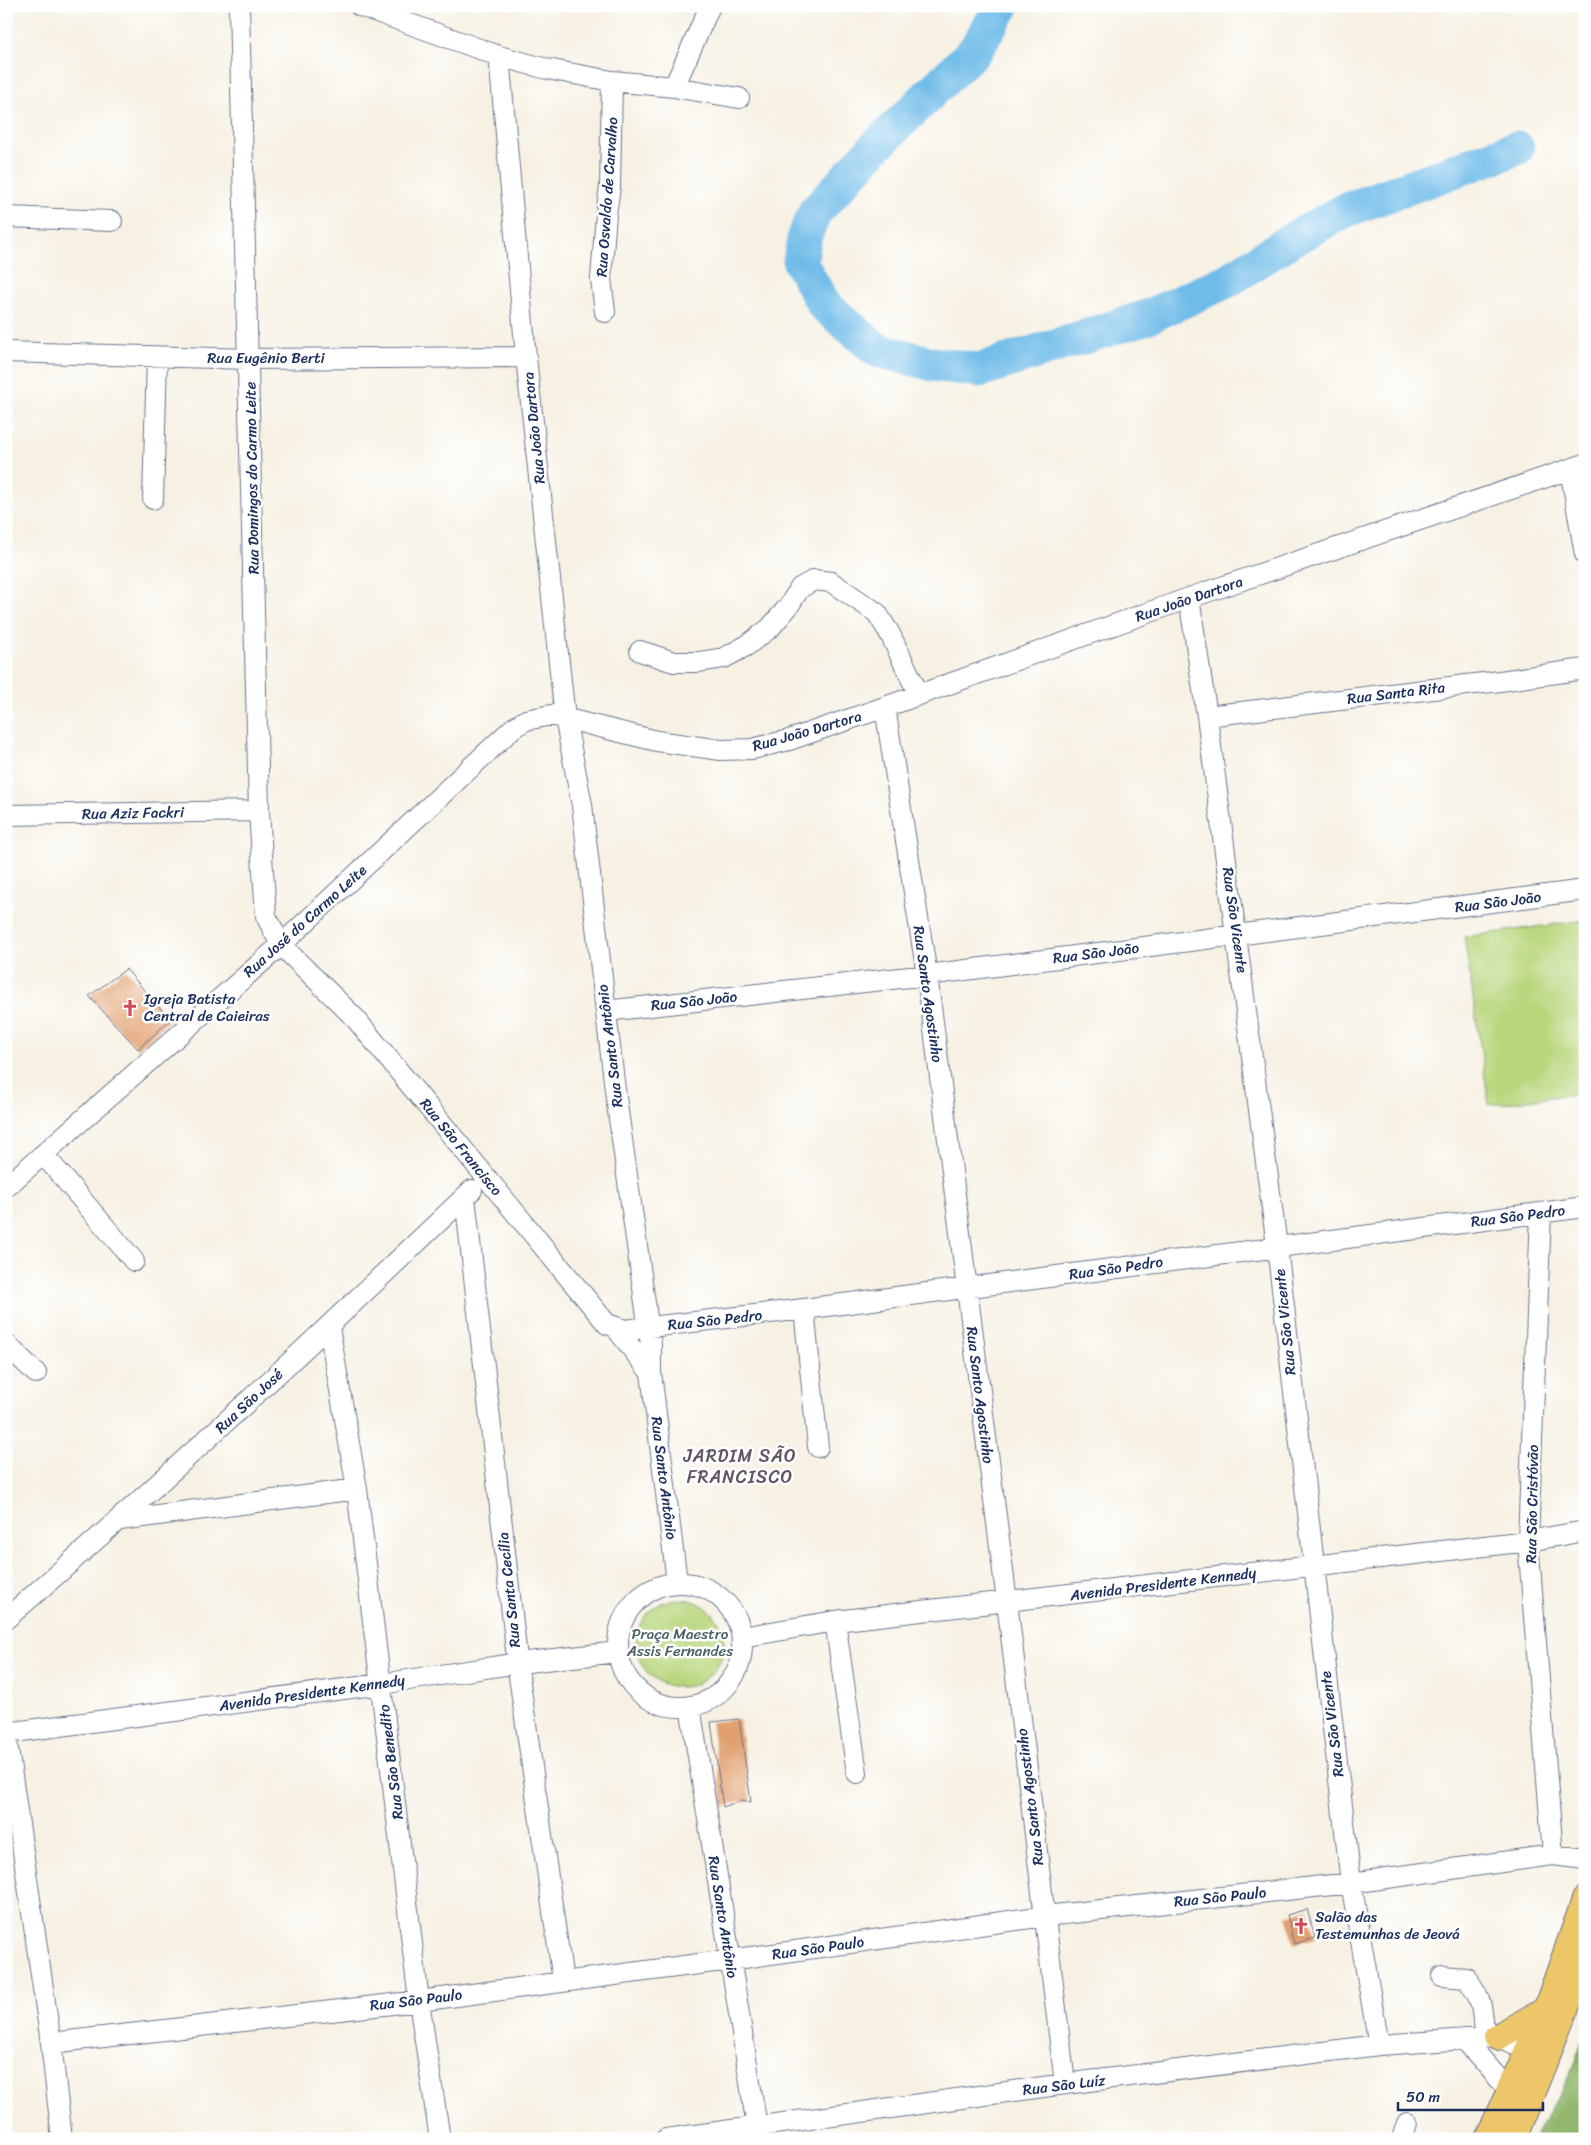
<svg xmlns="http://www.w3.org/2000/svg" width="1591" height="2145" font-family="Sriracha,sans-serif">
<style>
.green{fill:#b8d67c;stroke:#6a826d}
.forest{fill:#92b76c;stroke:#567365}
.lines{fill:none;stroke-linecap:round;stroke-linejoin:round}
.river{stroke:#6fbce9;stroke-width:35}
.building{fill:#e2a06f}
.minor-casing{stroke:#68738d;stroke-width:22}
.major-casing{stroke:#68738d;stroke-width:28}
.minor{stroke:#fff;stroke-width:20}
.major{stroke:#ecc669;stroke-width:26}
.labels{text-anchor:middle;stroke-width:5;stroke-linejoin:round;paint-order:stroke}
.street-label{font-size:15px;fill:#1b2f5e;stroke:#fff}
.poi-label{font-size:15px;fill:#1b2f5e;stroke:#fff;text-anchor:start}
.park-label{font-size:15px;fill:#4a6167;stroke:#fff}
.quarter-label{font-size:18px;letter-spacing:1px;fill:#615764;stroke:#fff}
</style>
<rect width="100%" height="100%" fill="#fff"/>
<filter id="ink" filterUnits="userSpaceOnUse"><feTurbulence type="fractalNoise" baseFrequency=".02" numOctaves="2"/><feDisplacementMap in="SourceGraphic" scale="10" xChannelSelector="R" yChannelSelector="G"/><feConvolveMatrix kernelMatrix="1 2 1 2 8 2 1 2 1" color-interpolation-filters="sRGB"/></filter>
<filter id="wash" filterUnits="userSpaceOnUse"><feTurbulence type="fractalNoise" baseFrequency=".0096" numOctaves="4" result="noise"/><feDisplacementMap in="SourceGraphic" scale="20" xChannelSelector="R" yChannelSelector="G"/><feGaussianBlur stdDeviation="1.12" result="paint"/><feColorMatrix in="noise" values="0 0 0 0 0 0 0 0 0 0 0 0 0 0 0 0 0 1.4 0 .05"/><feComposite in="paint" operator="in"/></filter>
<g filter="url(#wash)">
<rect width="100%" height="100%" fill="#f7f1e3"/>
<!-- green -->
<path class="green" d="M 1585,920 L 1585,1093 L 1489,1105 L 1464,937 Z
M636 1643a44 44 0 1 1 88 0a44 44 0 1 1-88 0Z"/>
<!-- forest -->
<path class="forest" d="M 1585,2033 L 1585,2139 L 1534,2139 L 1572,2070 Z"/>
<g class="lines">
<!-- river -->
<path class="river" d="M 1002,6 L 975,50 L 875,147 L 815,212 L 805,235 L 800,262 L 824,305 L 877,350 L 933,364 L 979,370 L 1147,317 L 1227,281 L 1291,240 L 1346,210 L 1517,148"/>
</g>
<g id="blocks">
<!-- building -->
<path class="building" d="M 126,969 L 170,1020 L 138,1049 L 89,996 Z
M 739,1719 L 751,1802 L 740,1801 L 723,1807 L 711,1722 Z
M 1307,1909 L 1315,1938 L 1294,1944 L 1287,1915 Z"/>
</g>
</g>
<g filter="url(#ink)">
<use href="#blocks" fill-opacity="0" stroke="#68738d" stroke-width="1"/>
<g class="lines">
<!-- minor casing -->
<g class="minor-casing">
<path id="minor" d="M 239,6 L 259,811 L 266,916 L 281,945 L 355,1018 L 607,1324 L 625,1330 L 804,1309 L 1585,1207
M 360,6 L 499,56 L 547,69 L 612,81 L 674,87 L 739,98
M 499,56 L 526,357 L 565,718 L 582,805 L 615,1090 L 651,1345 L 651,1373 L 677,1582
M 674,87 L 710,6
M 6,217 L 112,221
M 605,312 L 601,279 L 606,214 L 610,187 L 612,81
M 6,352 L 249,359 L 526,357
M 1570,469 L 1585,554
M 153,499 L 157,357
M 1189,598 L 1207,716 L 1277,1246 L 1351,1883 L 1379,2045
M 640,651 L 674,662 L 699,662 L 724,658 L 746,646 L 770,628 L 788,607 L 800,588 L 814,580 L 831,582 L 877,613 L 890,634 L 919,695
M 885,707 L 927,975 L 1007,1602 L 1065,2084
M 1207,716 L 1500,681 L 1585,669
M 6,815 L 259,811
M 606,1011 L 927,975 L 1585,890
M 44,1155 L 134,1261
M 6,1187 L 281,945 L 513,728 L 526,720 L 551,715 L 657,741 L 721,750 L 752,749 L 789,740 L 885,707 L 1189,598 L 1585,464
M 465,1197 L 519,1676 L 563,1981
M 1541,1213 L 1528,1541 L 1553,1855
M 804,1309 L 818,1447
M 329,1327 L 357,1489 L 419,2001 L 440,2139
M 616,1328 L 651,1373
M 6,1344 L 36,1373
M 120,1520 L 357,1489
M618 1645a62 62 0 1 1 124 0a62 62 0 1 1-124 0Z
M 6,1619 C 166,1480 319,1336 472,1190
M 835,1621 L 857,1773
M 742,1637 L 835,1621 L 1528,1541 L 1585,1531
M 690,1706 L 757,2127
M 6,1733 L 382,1684 L 518,1663 L 618,1652
M 6,1735 L 51,2043 L 62,2139
M 1442,1976 L 1466,1978 C 1483,1998 1483,2012 1484,2038
M 1464,2039 L 1499,2079 L 1523,2091
M 51,2043 L 419,2001 L 729,1960 L 1045,1916 L 1351,1883 L 1553,1855 L 1585,1859
M 666,2139 L 1065,2084 L 1379,2045 L 1497,2037 L 1528,2049 L 1540,2057
M 1402,2139 L 1407,2123"/>
</g>
<!-- major casing -->
<g class="major-casing">
<path id="major" d="M 1497,2037 L 1546,2010
M 1487,2139 L 1494,2126 L 1546,2010 L 1585,1900
M 1513,2139 L 1585,1960"/>
</g>
<!-- minor -->
<use href="#minor" class="minor"/>
<!-- major -->
<use href="#major" class="major"/>
</g>
</g>
<!-- icons -->
<defs>
<g id="church-bare" transform="scale(1.35)"><path d="M-1.2-6h2.4v3.5h3.3v2.4h-3.3V6h-2.4V-.1h-3.3v-2.4h3.3Z" fill="#d1495b" stroke="#fff" stroke-width="2.5" paint-order="stroke"/></g>
</defs>
<g fill-rule="evenodd">
<use href="#church-bare" x="130" y="1008"/>
<use href="#church-bare" x="1301" y="1926"/>
</g>
<g class="labels">
<!-- street labels -->
<g class="street-label">
<text transform="translate(607 197) rotate(-86)" y="5">Rua Osvaldo de Carvalho</text>
<text x="266" y="363">Rua Eugênio Berti</text>
<text transform="translate(534 428) rotate(-96)" y="5">Rua João Dartora</text>
<text transform="translate(252 478) rotate(-91)" y="5">Rua Domingos do Carmo Leite</text>
<text transform="translate(1189 599) rotate(-19)" y="5">Rua João Dartora</text>
<text transform="translate(1396 693) rotate(-7)" y="5">Rua Santa Rita</text>
<text transform="translate(807 731) rotate(-16)" y="5">Rua João Dartora</text>
<text transform="translate(133 813) rotate(-1)" y="5">Rua Aziz Fackri</text>
<text transform="translate(1498 902) rotate(-7)" y="5">Rua São João</text>
<text transform="translate(1235 920) rotate(82)" y="5">Rua São Vicente</text>
<text transform="translate(305 921) rotate(-42)" y="5">Rua José do Carmo Leite</text>
<text transform="translate(1096 953) rotate(-7)" y="5">Rua São João</text>
<text transform="translate(928 994) rotate(82)" y="5">Rua Santo Agostinho</text>
<text transform="translate(694 1001) rotate(-6)" y="5">Rua São João</text>
<text transform="translate(610 1046) rotate(-97)" y="5">Rua Santo Antônio</text>
<text transform="translate(461 1147) rotate(51)" y="5">Rua São Francisco</text>
<text transform="translate(1518 1216) rotate(-7)" y="5">Rua São Pedro</text>
<text transform="translate(1116 1268) rotate(-8)" y="5">Rua São Pedro</text>
<text transform="translate(715 1320) rotate(-6)" y="5">Rua São Pedro</text>
<text transform="translate(1285 1322) rotate(-96)" y="5">Rua São Vicente</text>
<text transform="translate(980 1395) rotate(83)" y="5">Rua Santo Agostinho</text>
<text transform="translate(249 1401) rotate(-43)" y="5">Rua São José</text>
<text transform="translate(664 1478) rotate(83)" y="5">Rua Santo Antônio</text>
<text transform="translate(1532 1504) rotate(-89)" y="5">Rua São Cristóvão</text>
<text transform="translate(1163 1584) rotate(-7)" y="5">Avenida Presidente Kennedy</text>
<text transform="translate(509 1590) rotate(-96)" y="5">Rua Santa Cecília</text>
<text transform="translate(312 1693) rotate(-8)" y="5">Avenida Presidente Kennedy</text>
<text transform="translate(1332 1724) rotate(-97)" y="5">Rua São Vicente</text>
<text transform="translate(391 1762) rotate(-97)" y="5">Rua São Benedito</text>
<text transform="translate(1030 1797) rotate(-97)" y="5">Rua Santo Agostinho</text>
<text transform="translate(1220 1897) rotate(-6)" y="5">Rua São Paulo</text>
<text transform="translate(723 1917) rotate(81)" y="5">Rua Santo Antônio</text>
<text transform="translate(818 1948) rotate(-8)" y="5">Rua São Paulo</text>
<text transform="translate(416 2000) rotate(-7)" y="5">Rua São Paulo</text>
<text transform="translate(1064 2085) rotate(-7)" y="5">Rua São Luíz</text>
</g>
<!-- poi labels -->
<g class="poi-label">
<text x="144" y="1004">Igreja Batista<tspan x="144" dy="17">Central de Caieiras</tspan></text>
<text x="1315" y="1922">Salão das<tspan x="1315" dy="17">Testemunhas de Jeová</tspan></text>
</g>
<!-- park labels -->
<g class="park-label">
<text x="680" y="1639">Praça Maestro<tspan x="680" dy="17">Assis Fernandes</tspan></text>
</g>
<!-- quarter labels -->
<g class="quarter-label">
<text x="740" y="1462">JARDIM SÃO<tspan x="740" dy="21">FRANCISCO</tspan></text>
</g>
</g>
<!-- margin -->
<rect width="1591" height="2145" fill="none" stroke="#fff" stroke-width="25"/>
<!-- scale -->
<path d="M1398 2102v8h145v-8" fill="none" stroke="#1b2f5e" stroke-width="2.5"/>
<text x="1406" y="2102" font-size="15" fill="#1b2f5e" stroke="#ffffff" stroke-width="4" paint-order="stroke">50 m</text>
</svg>
